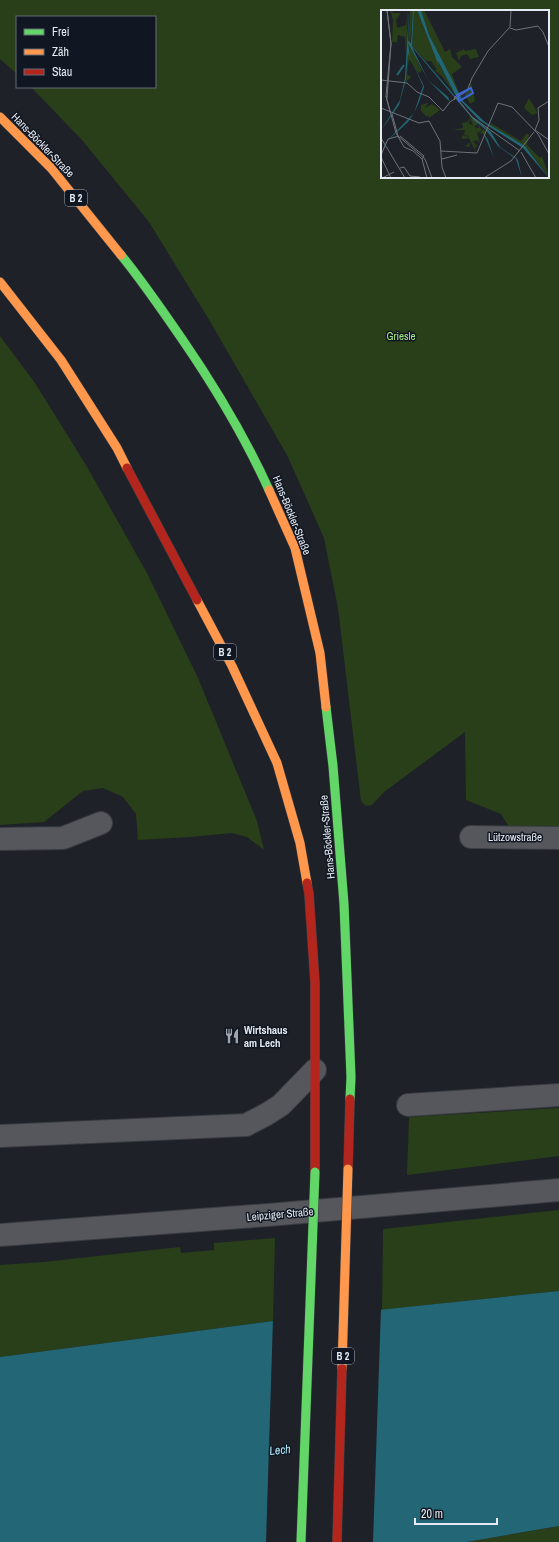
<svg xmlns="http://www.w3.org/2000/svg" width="559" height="1542" font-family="'Archivo Narrow',sans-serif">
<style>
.green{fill:#283f19;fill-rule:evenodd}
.water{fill:#236776}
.pier{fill:#1e2128}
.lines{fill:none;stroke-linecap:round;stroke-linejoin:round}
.street-casing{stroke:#393c41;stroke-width:24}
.fast-casing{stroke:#393c41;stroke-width:10}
.slow-casing{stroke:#393c41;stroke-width:10}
.jam-casing{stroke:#393c41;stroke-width:10}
.street{stroke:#55575d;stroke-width:22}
.fast{stroke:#63d668;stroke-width:9}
.slow{stroke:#ff974d;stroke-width:9}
.jam{stroke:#b3261e;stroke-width:9}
.fast-bridge-casing{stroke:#393c41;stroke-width:10;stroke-linecap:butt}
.slow-bridge-casing{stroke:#393c41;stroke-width:10;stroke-linecap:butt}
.jam-bridge-casing{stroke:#393c41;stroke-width:10;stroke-linecap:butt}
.fast-bridge{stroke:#63d668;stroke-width:9}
.slow-bridge{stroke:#ff974d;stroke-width:9}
.jam-bridge{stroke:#b3261e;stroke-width:9}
.labels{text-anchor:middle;stroke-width:3;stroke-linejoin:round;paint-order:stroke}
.shield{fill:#111722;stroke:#a6abb4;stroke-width:1}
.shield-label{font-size:10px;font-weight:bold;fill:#e6ebf3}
.street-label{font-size:11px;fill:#e6ebf3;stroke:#111722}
.park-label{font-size:11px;fill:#a7e97d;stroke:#111722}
.poi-label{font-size:11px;font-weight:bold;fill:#e6ebf3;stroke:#111722;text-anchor:start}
.water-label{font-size:12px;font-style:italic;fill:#b0eaf8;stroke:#111722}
.inset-river{fill:none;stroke:#236776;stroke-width:2}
.inset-road{fill:none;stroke:#6e7279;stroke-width:1}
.view{fill:#3b66dc;fill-opacity:0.15;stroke:#3b66dc;stroke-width:2}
.inset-edge{fill:none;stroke:#e6ebf3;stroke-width:2}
</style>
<rect width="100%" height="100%" fill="#1e2128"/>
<!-- green -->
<path class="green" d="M 0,0 L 559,0 L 559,827 L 509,827 L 501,814 L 466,800 L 465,732 L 384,792 L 372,805 L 366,806 L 361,801 L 338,608 L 324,538 L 287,455 L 211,323 L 149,222 L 82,140 L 31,87 L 155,87 L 155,17 L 17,17 L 17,74 L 0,59 ZM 382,11 L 548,11 L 548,177 L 382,177 Z
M 0,336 L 35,383 L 86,465 L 147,573 L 198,678 L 257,821 L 264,850 L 247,837 L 232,833 L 191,837 L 138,840 L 136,814 L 123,797 L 103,788 L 83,791 L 44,822 L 0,825 Z
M 559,1108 L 559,1156 L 407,1175 L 409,1117 Z
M 559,1210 L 559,1291 L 382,1310 L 383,1229 Z
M 275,1238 L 273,1321 L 0,1357 L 0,1265 L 44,1262 L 180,1247 L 181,1253 L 214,1250 L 214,1243 Z
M 559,1526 L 559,1542 L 468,1542 Z"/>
<!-- water -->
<path class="water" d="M 559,1291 L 559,1526 L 467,1542 L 0,1542 L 0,1357 L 273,1321 Z"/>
<!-- pier -->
<path class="pier" d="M 381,1308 L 373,1542 L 266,1542 L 273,1319 Z"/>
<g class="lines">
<!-- street casing -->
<g class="street-casing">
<path id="street" d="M 471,837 L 559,838
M 0,839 L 63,838 L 101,823
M 408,1105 L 559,1095
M 0,1136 L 246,1125 L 267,1114 L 281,1105 L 315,1070
M 0,1235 L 268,1215 L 559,1190"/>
</g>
<!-- fast casing -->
<g class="fast-casing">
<path id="fast" d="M 121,255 C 143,282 162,310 182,339 C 215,387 245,437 269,490
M 326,707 L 333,766 L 344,904 L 351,1077 L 350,1099"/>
</g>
<!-- slow casing -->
<g class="slow-casing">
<path id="slow" d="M 0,117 L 51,168 L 121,255
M 0,282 L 61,360 L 117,448 L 127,468
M 269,490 L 295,548 L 320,653 L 326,707
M 197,600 L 232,666 L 277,763 L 300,843 L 307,883"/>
</g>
<!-- jam casing -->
<g class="jam-casing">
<path id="jam" d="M 127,468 L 197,600
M 307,883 L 309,894 L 315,983 L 315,1172
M 348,1169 L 350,1099"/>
</g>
<!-- street -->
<use href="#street" class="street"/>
<!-- fast -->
<use href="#fast" class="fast"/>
<!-- slow -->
<use href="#slow" class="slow"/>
<!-- jam -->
<use href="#jam" class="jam"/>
<!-- fast-bridge casing -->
<g class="fast-bridge-casing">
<path id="fast-bridge" d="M 301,1542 L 315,1172"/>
</g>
<!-- slow-bridge casing -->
<g class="slow-bridge-casing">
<path id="slow-bridge" d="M 342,1368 L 348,1169"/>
</g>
<!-- jam-bridge casing -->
<g class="jam-bridge-casing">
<path id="jam-bridge" d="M 337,1542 L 342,1368"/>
</g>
<!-- fast-bridge -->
<use href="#fast-bridge" class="fast-bridge"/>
<!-- slow-bridge -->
<use href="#slow-bridge" class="slow-bridge"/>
<!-- jam-bridge -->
<use href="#jam-bridge" class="jam-bridge"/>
</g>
<!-- icons -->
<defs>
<g id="restaurant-bare" transform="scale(1.2)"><path d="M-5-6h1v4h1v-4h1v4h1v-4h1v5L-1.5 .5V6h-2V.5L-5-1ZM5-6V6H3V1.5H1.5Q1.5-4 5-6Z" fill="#a0a4ac" stroke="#111722" stroke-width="2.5" paint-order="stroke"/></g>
</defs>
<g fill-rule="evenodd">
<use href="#restaurant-bare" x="232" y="1036"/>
</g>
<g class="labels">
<!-- shield labels -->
<g class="shield">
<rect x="65" y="190" width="22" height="16" rx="3"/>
<rect x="214" y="644" width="22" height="16" rx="3"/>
<rect x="332" y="1348" width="22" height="16" rx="3"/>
</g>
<g class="shield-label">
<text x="76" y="202">B 2</text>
<text x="225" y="656">B 2</text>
<text x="343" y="1360">B 2</text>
</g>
<!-- street labels -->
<g class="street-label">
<text transform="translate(43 145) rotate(46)" y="4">Hans-Böckler-Straße</text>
<text transform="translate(292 515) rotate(68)" y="4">Hans-Böckler-Straße</text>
<text transform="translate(327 837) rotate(-95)" y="4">Hans-Böckler-Straße</text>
<text x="515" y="841">Lützowstraße</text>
<text transform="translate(280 1214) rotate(-5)" y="4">Leipziger Straße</text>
</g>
<!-- park labels -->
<g class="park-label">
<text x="401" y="340">Griesle</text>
</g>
<!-- poi labels -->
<g class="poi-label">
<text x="244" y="1034">Wirtshaus<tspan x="244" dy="13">am Lech</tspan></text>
</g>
<!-- water labels -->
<g class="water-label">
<text transform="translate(280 1450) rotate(-6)" y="4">Lech</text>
</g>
</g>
<!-- overview -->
<g transform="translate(381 10)">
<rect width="168" height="168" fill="#1e2128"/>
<path d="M 9,0 L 11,0 L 12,3 L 20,3 L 15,10 L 16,18 L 25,15 L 27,0 L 25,45 L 24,27 L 17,25 L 16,32 L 11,32 L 12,10 ZM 29,0 L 32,0 L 29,34 L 41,61 L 37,63 L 28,49 L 26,64 L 30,67 L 25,72 ZM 33,0 L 36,0 L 56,50 L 75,86 L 61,66 L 53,60 L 56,60 L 50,51 L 45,51 L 31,36 ZM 40,0 L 43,0 L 64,42 L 69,39 L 71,47 L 81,57 L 71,64 L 79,87 L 48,25 ZM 83,39 L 84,41 L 95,39 L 98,47 L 89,49 L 86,44 L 80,46 L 78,51 L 75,43 ZM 90,73 L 94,91 L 89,94 L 84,85 ZM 148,88 L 155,100 L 156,103 L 151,105 L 143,98 ZM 46,93 L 47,93 L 44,98 L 51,94 L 59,100 L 48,108 L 48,105 L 46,107 L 38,99 L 40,100 L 40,95 ZM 88,105 L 98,113 L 93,117 L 98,118 L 98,115 L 101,121 L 102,119 L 105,121 L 104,126 L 101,123 L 98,124 L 101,121 L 96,123 L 99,133 L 96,130 L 92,132 L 97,136 L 94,137 L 95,142 L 90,132 L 88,137 L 84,136 L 90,132 L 88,128 L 81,129 L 81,125 L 88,127 L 86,123 L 87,126 L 83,125 L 84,120 L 72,120 L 82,118 L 81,113 L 87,112 L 88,108 L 89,110 L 86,116 L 88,113 L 92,116 ZM 110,113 L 140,131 L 145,124 L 148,124 L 146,135 L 159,148 L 161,146 L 168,167 L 144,136 L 109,115 Z" fill="#283f19"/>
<path d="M 28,0 L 27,31 L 30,33 L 32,0 L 33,0 L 31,36 L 69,80 L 89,105 L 110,122 L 119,137 L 135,148 L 137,150 L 141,168 L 135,149 L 117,136 L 105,120 L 93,110 L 101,120 L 107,130 L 113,148 L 101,120 L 31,37 L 47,70 L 67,87 L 69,92 L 47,70 L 27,33 L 29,48 L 42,74 L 43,77 L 38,92 L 33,103 L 27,112 L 5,132 L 0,148 L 4,133 L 33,103 L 42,76 L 27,43 L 25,69 L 18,95 L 0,120 L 19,90 L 24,68 ZM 36,0 L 40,0 L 48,25 L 82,91 L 104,112 L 144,136 L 168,168 L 142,138 L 98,110 L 75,86 L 57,51 L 58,56 Z" fill="#236776"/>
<path class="inset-river" d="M 16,65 L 23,55"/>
<path class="inset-road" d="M 6,0 L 10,33 L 5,86 L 9,102M 129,18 L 135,20 L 157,16 L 162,22 L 168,37M 0,70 L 26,73 L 36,82 L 48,87 L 62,101 L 69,92 L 86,81 L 91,68 L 107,41 L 129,17 L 130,0M 5,86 L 15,123 L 23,137 L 32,141 L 41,149 L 46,168M 6,88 L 10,34 L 6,0M 73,90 L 74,86 L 91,107 L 139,141M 0,98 L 38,113 L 48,111M 11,104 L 17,126 L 44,149 L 51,168 L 46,168M 48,111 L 59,131 L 61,157 L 65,168M 154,120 L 158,110 L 157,98 L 168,91M 154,120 L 168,130M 19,126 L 43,146 L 41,149M 0,128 L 24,168M 60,141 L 96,143 L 117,93 L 131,97 L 157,124 L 168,144M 140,142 L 155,168M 0,145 L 7,129 L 18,126M 0,147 L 10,168M 61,149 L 76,145M 19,158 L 23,157 L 29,166 L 39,167M 1,168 L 13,162M 103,168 L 130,151 L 153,122"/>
<path class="view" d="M 90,78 L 92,83 L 78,91 L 76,85 Z"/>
<rect width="168" height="168" class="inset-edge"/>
</g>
<!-- legend -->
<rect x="16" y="16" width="140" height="72" fill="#111722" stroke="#666c76"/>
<rect x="24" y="29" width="20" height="6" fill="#63d668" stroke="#666c76"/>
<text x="52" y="36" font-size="12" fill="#e6ebf3">Frei</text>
<rect x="24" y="49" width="20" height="6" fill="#ff974d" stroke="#666c76"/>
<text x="52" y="56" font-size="12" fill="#e6ebf3">Zäh</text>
<rect x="24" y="69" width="20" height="6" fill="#b3261e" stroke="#666c76"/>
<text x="52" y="76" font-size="12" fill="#e6ebf3">Stau</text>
<!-- scale -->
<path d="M415 1518v6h82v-6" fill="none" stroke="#e6ebf3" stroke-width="2"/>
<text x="421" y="1518" font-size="12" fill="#e6ebf3" stroke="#111722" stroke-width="3" paint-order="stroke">20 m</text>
</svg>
